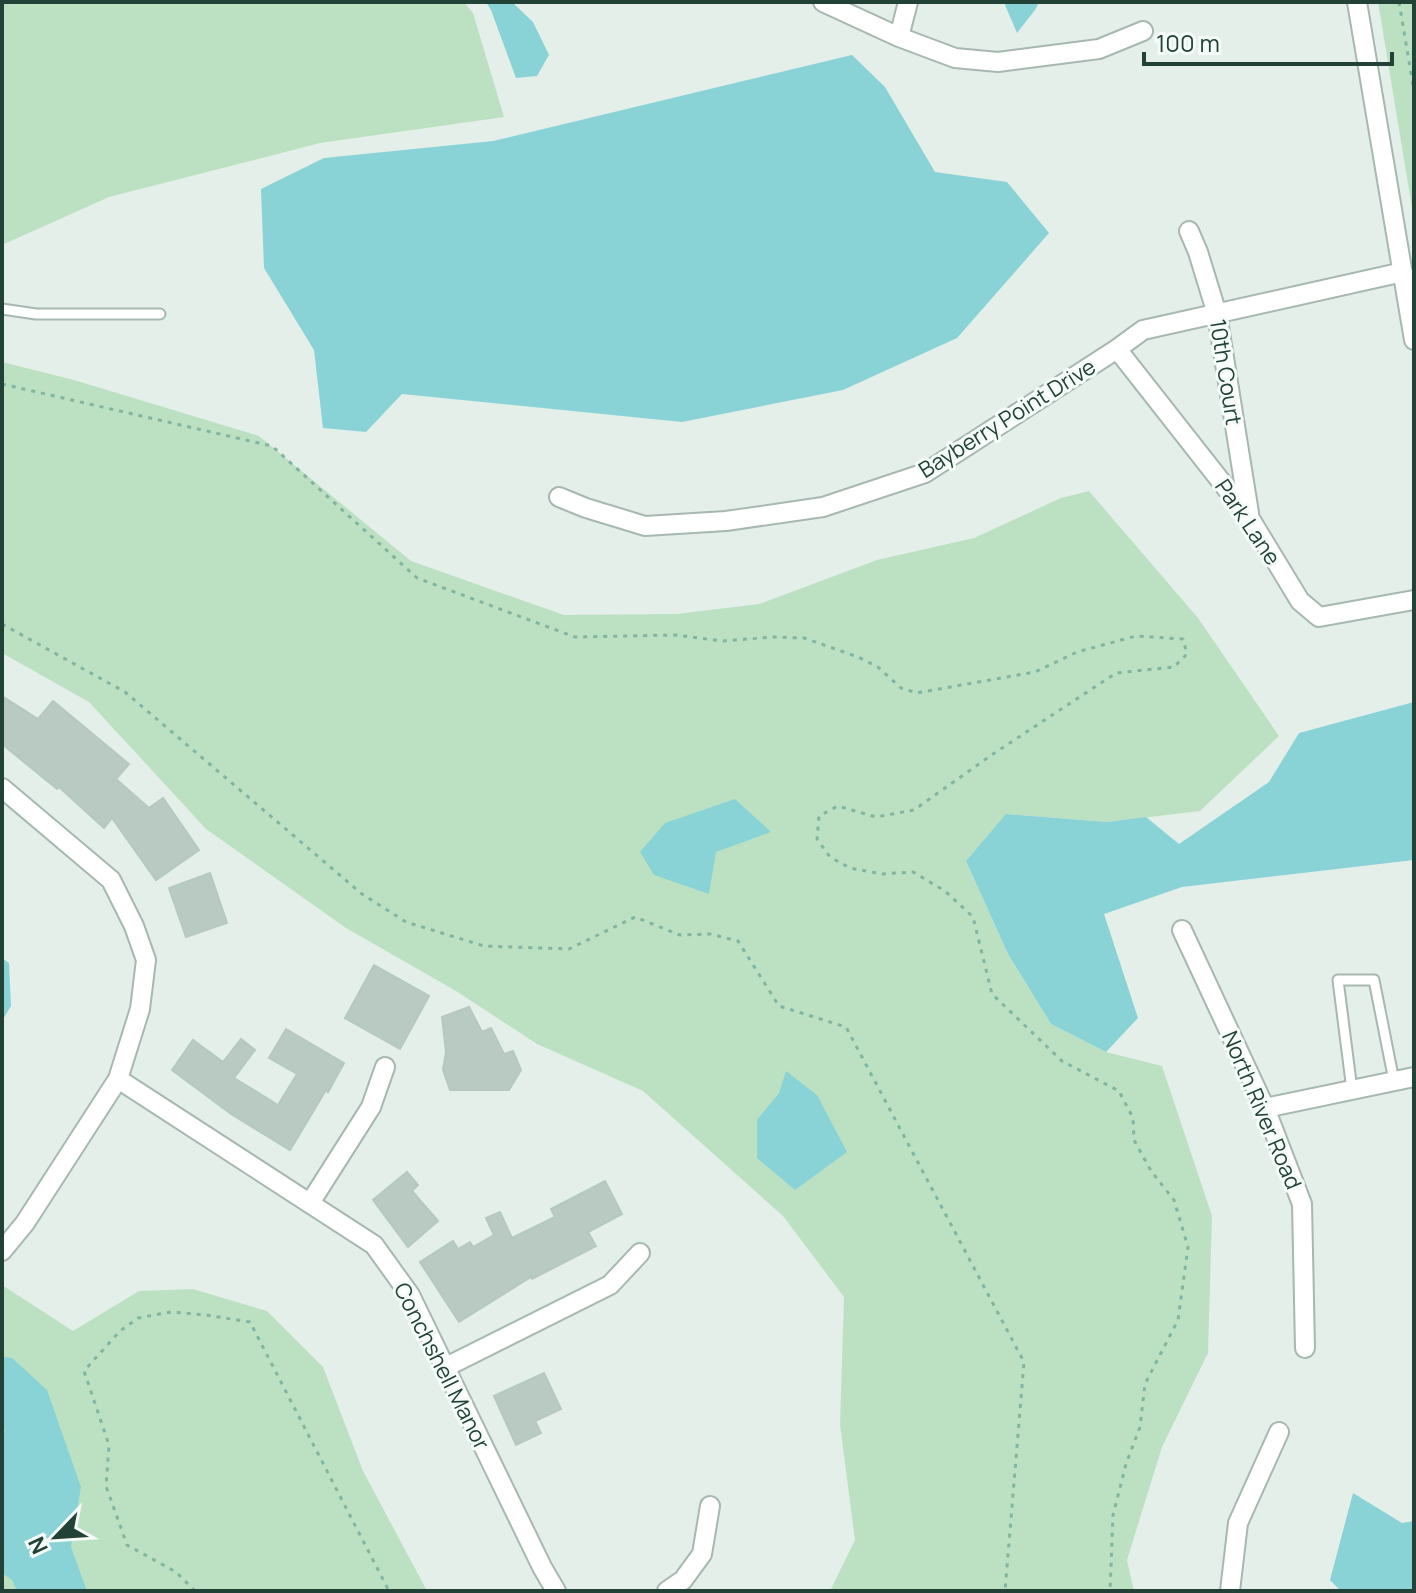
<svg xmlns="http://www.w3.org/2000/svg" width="1416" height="1593" font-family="Manrope,sans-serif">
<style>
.green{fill:#bce1c2}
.water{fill:#89d3d7}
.building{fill:#b9cac2;stroke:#b6c9bf;stroke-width:2}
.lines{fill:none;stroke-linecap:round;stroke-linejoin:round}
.service-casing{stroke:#a6b8b0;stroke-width:13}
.minor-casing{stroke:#a6b8b0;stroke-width:22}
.path{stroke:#82b5a0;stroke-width:3;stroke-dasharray:4 6;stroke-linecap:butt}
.service{stroke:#fff;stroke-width:9}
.minor{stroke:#fff;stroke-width:18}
.labels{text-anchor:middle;stroke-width:6;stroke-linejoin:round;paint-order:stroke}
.street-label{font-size:22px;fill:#224237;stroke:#f5fbf8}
</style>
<rect width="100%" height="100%" fill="#e4efe9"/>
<!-- green -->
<path class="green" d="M 2,2 L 464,2 L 473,13 L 504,117 L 320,143 L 109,197 L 2,245 Z
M 1378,2 L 1414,2 L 1414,220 Z
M 2,362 L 74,380 L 259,436 L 411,561 L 564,615 L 677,614 L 759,604 L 877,560 L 974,538 L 1061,498 L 1089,491 L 1198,618 L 1279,736 L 1200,811 L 1107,822 L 1007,814 L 966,861 L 1008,954 L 1051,1024 L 1106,1052 L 1162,1066 L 1212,1216 L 1208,1353 L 1162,1447 L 1127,1560 L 1134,1591 L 830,1591 L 855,1540 L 840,1425 L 844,1297 L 783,1216 L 643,1091 L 537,1044 L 456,991 L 346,928 L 206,829 L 89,702 L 2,653 Z
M 2,1285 L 73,1331 L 139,1291 L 193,1289 L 267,1311 L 323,1367 L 363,1471 L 427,1591 L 2,1591 Z"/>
<!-- water -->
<path class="water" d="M 486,2 L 512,2 L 533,22 L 549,55 L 537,76 L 516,78 L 491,10 Z
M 1006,2 L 1039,2 L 1035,10 L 1017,33 L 1005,5 Z
M 852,55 L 885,87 L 935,172 L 1007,182 L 1049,233 L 957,338 L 843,390 L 682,422 L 402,394 L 366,432 L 323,428 L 314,350 L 264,268 L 261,189 L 324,158 L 493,141 Z
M 1414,702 L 1414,860 L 1182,887 L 1104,914 L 1138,1018 L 1106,1052 L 1051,1024 L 1008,954 L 966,861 L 1006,814 L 1107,822 L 1146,817 L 1179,844 L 1269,782 L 1299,733 Z
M 735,799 L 771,832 L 716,852 L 709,894 L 654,875 L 640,852 L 665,823 Z
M 2,958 L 9,963 L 11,1006 L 2,1021 Z
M 786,1071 L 817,1095 L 847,1152 L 795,1190 L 757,1158 L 757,1120 L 779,1093 Z
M 2,1357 L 12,1358 L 47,1390 L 81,1487 L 71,1547 L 87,1591 L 17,1591 L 12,1580 L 2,1573 L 2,1436 L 5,1431 L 2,1428 Z
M 1353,1493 L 1402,1523 L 1414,1521 L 1414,1591 L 1341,1591 L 1330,1580 Z"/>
<!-- building -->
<path class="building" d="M 2,696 L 38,719 L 53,701 L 129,764 L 116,779 L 149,808 L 163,798 L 199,850 L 156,880 L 112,818 L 104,828 L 59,787 L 57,789 L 2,744 Z
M 210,873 L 227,923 L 186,937 L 169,888 Z
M 374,965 L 429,996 L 400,1049 L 345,1018 Z
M 469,1007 L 482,1032 L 491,1028 L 504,1054 L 513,1051 L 521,1070 L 509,1090 L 450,1090 L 443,1070 L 446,1052 L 442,1017 Z
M 286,1029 L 344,1063 L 328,1092 L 326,1090 L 290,1150 L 231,1114 L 172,1070 L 193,1040 L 223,1062 L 241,1039 L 255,1050 L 234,1078 L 278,1105 L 297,1074 L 269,1058 Z
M 407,1172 L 418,1185 L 412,1191 L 438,1221 L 408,1247 L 373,1200 Z
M 605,1181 L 622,1214 L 588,1232 L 596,1246 L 532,1279 L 531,1277 L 459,1322 L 420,1262 L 453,1241 L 458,1249 L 470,1242 L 473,1247 L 494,1235 L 486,1218 L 500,1212 L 512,1238 L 555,1217 L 551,1209 Z
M 544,1373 L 561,1409 L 535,1421 L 541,1433 L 516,1445 L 494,1396 Z"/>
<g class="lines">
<!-- service casing -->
<g class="service-casing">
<path id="service" d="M 2,309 L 36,314 L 160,314
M 1352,1090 L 1338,980 L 1374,980 L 1394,1081"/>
</g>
<!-- minor casing -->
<g class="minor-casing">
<path id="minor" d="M 823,2 L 899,37 L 955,58 L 998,62 L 1099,49 L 1143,31
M 1357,2 L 1414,340
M 899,37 L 908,2
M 1189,231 L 1198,252 L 1217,314 L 1249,513
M 1117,349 L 1249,517 L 1300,601 L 1319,617 L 1414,600
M 559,497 L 586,508 L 645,526 L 726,521 L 823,507 L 925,473 L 1117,349 L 1143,330 L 1403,272
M 2,788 L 111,880 L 134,926 L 146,960 L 140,1009 L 118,1079 L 25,1223 L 2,1251
M 1182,930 L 1265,1108 L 1302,1204 L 1305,1348
M 118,1079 L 374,1245 L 410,1295 L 542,1567 L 556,1591
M 1265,1108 L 1414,1077
M 310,1203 L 371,1107 L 385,1067
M 446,1367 L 610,1285 L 640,1253
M 667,1591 L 683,1580 L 702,1554 L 710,1506
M 1230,1591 L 1238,1523 L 1279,1432"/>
</g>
<!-- path -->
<path class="path" d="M 1399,2 L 1414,91
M 2,384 L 272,446 L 417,578 L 575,637 L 675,635 L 723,641 L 773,637 L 804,638 L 858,657 L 878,667 L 901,688 L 917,693 L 1035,672 L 1077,652 L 1136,636 L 1183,639 L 1187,654 L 1174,667 L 1116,673 L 993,754 L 914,810 L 876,817 L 838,806 L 819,816 L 817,839 L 830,857 L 850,868 L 882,874 L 913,872 L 945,891 L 973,917 L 992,994 L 1062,1061 L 1119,1091 L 1133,1118 L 1134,1140 L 1151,1171 L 1174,1200 L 1188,1247 L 1178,1320 L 1145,1384 L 1140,1427 L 1126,1464 L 1113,1515 L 1110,1591
M 2,624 L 125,692 L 362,894 L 406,922 L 484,946 L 569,949 L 635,917 L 680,935 L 710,934 L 738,941 L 779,1006 L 846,1027 L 1024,1362 L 1005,1591
M 195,1591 L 176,1572 L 127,1545 L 106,1486 L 109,1445 L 84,1371 L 120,1331 L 138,1318 L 171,1312 L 206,1315 L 250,1322 L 389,1591"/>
<!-- service -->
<use href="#service" class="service"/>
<!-- minor -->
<use href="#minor" class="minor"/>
</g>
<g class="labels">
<!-- street labels -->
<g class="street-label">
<text transform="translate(1226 372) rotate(81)" y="8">10th Court</text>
<text transform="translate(1007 418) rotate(-32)" y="8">Bayberry Point Drive</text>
<text transform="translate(1248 522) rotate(56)" y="8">Park Lane</text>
<text transform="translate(1262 1110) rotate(67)" y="8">North River Road</text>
<text transform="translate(442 1366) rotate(63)" y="8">Conchshell Manor</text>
</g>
</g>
<!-- border -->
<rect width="1416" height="1593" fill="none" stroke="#224237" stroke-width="8"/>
<!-- north arrow -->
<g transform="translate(56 1537) rotate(245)" stroke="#f5fbf8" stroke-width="6" paint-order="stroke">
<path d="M0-6L14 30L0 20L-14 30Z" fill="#224237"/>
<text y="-12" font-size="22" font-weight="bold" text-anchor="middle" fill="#224237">N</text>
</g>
<!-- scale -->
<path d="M1144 52v12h248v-12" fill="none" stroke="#224237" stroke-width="4"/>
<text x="1156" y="52" font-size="24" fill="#224237" stroke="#f5fbf8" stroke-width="6" paint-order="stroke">100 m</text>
</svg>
